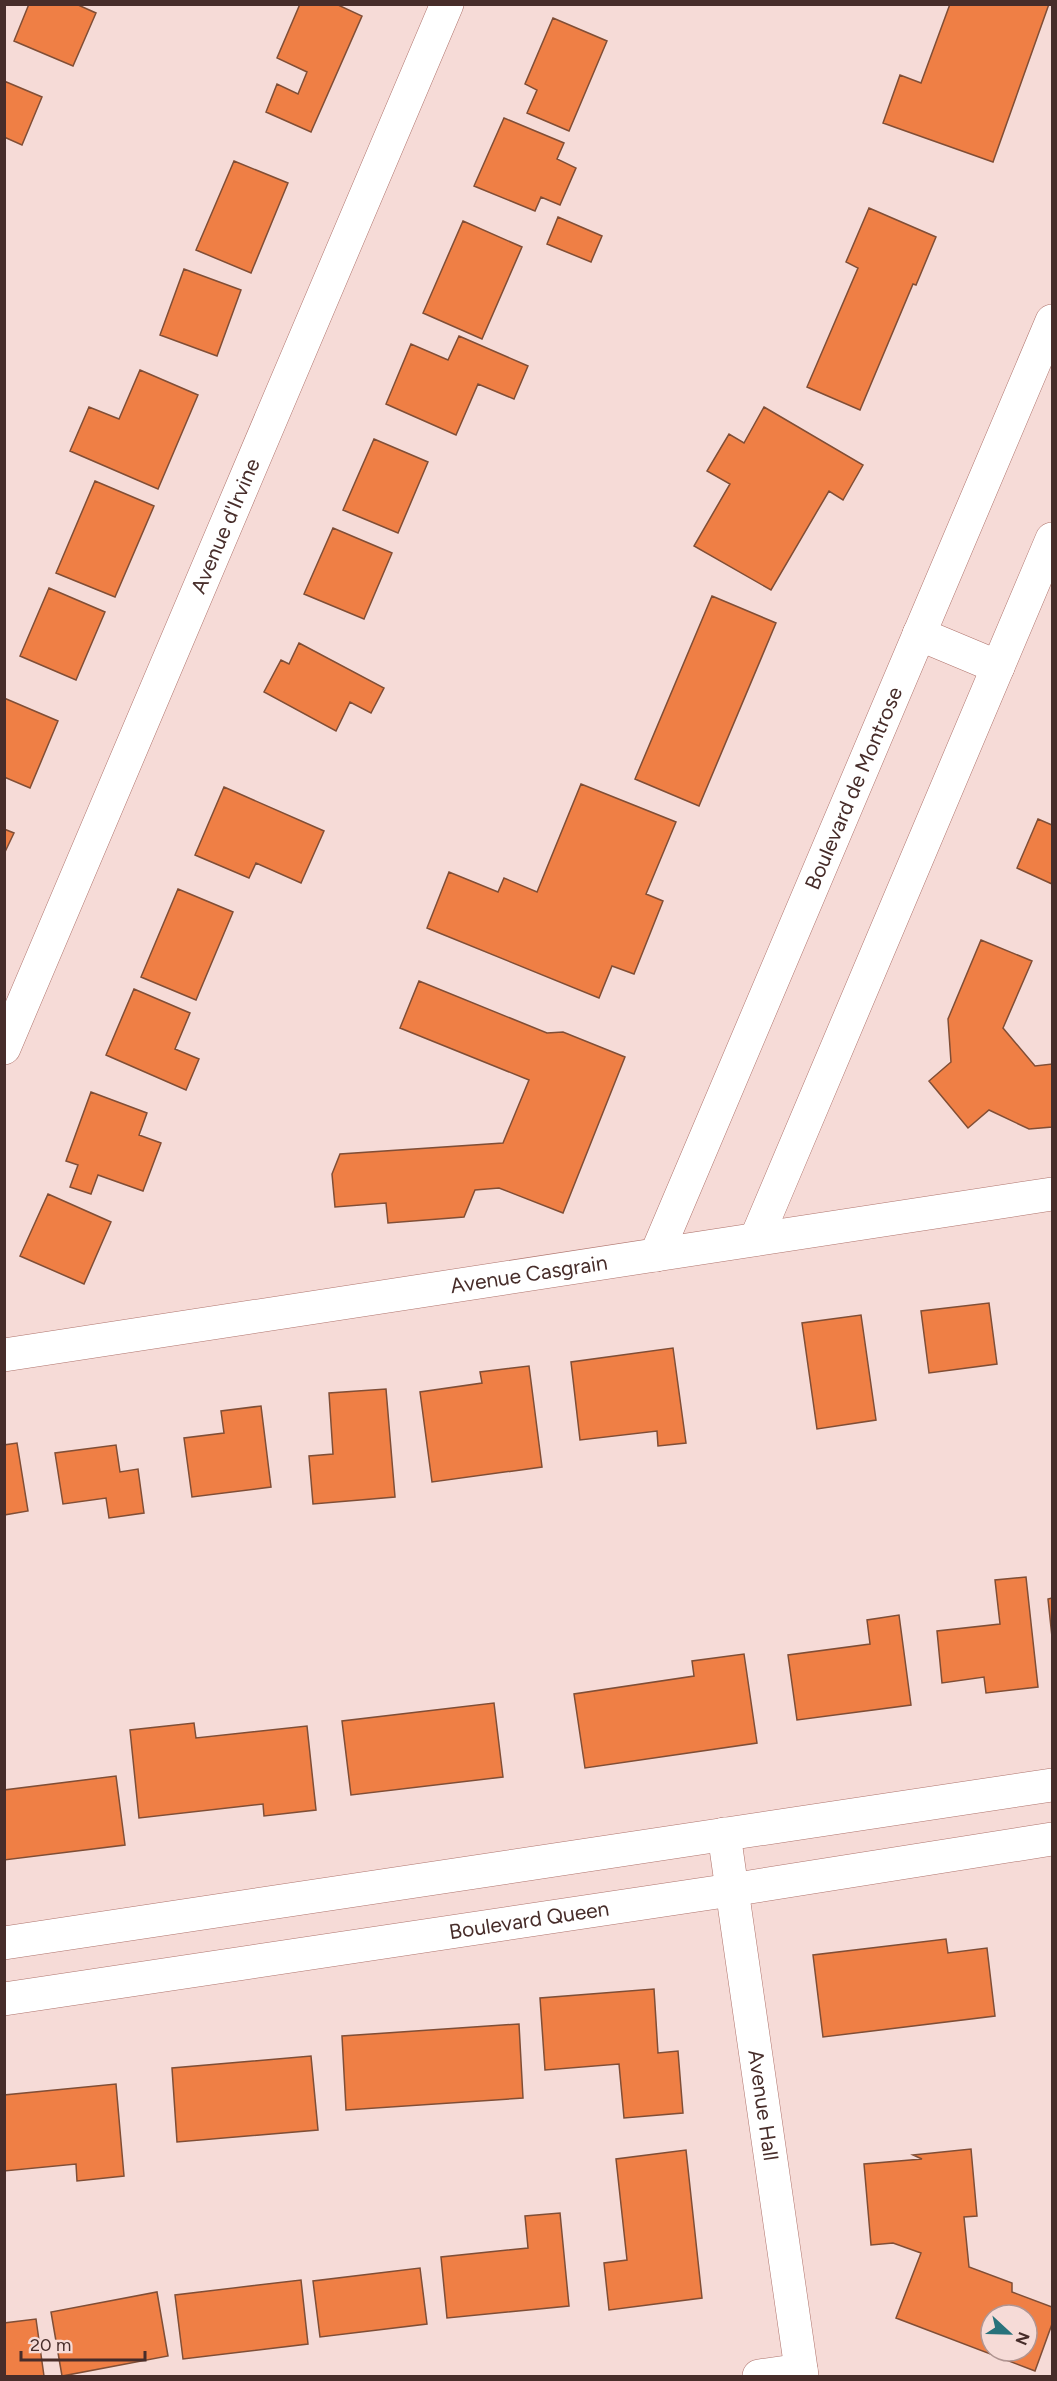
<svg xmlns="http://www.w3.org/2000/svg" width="1057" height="2381" font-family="Figtree,sans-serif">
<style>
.building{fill:#ef7f45;stroke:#804e36;stroke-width:1.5;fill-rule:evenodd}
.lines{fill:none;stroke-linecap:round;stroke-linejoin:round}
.minor-casing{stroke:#af746d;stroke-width:34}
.minor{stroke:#fff;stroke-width:33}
.labels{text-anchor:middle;stroke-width:4.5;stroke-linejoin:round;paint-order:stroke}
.street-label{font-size:21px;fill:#472d2a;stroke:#f6dbd7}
</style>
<rect width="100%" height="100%" fill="#f6dbd7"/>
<!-- building -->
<path class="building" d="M 29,4 L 76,4 L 96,13 L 73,66 L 14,41 Z
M 300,4 L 336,4 L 362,16 L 311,132 L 266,112 L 277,84 L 298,94 L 307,72 L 277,58 Z
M 950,4 L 1049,4 L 993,162 L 883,123 L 900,75 L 921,83 Z
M 553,18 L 607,41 L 569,131 L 527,113 L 537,90 L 525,84 Z
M 4,81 L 42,97 L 22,145 L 4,137 Z
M 504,118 L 564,143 L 557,159 L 576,168 L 560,205 L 541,197 L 535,211 L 474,186 Z
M 234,161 L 288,183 L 251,273 L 196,250 Z
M 869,208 L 936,237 L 916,285 L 913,284 L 860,410 L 807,387 L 858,268 L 846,262 Z
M 558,217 L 602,236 L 591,262 L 547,244 Z
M 463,221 L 522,247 L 482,339 L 423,313 Z
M 184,269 L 241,290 L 217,356 L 160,335 Z
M 459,336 L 528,366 L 514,399 L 478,384 L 456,435 L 386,404 L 411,344 L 448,360 Z
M 140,370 L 198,395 L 158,489 L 70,451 L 89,407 L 119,419 Z
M 764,407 L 863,465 L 843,500 L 829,491 L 771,590 L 694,546 L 730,484 L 707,471 L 729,434 L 744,443 Z
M 374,439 L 428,462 L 398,533 L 343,510 Z
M 95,481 L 154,506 L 115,597 L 56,573 Z
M 333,528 L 392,553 L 364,619 L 304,594 Z
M 49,588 L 105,612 L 76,680 L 20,656 Z
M 712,596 L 776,623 L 699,806 L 635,779 Z
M 299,643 L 384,688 L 371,713 L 350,702 L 336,731 L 264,692 L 281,660 L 289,664 Z
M 4,698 L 58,721 L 30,788 L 4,777 Z
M 581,784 L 676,822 L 646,894 L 663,901 L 634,974 L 612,966 L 599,998 L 427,928 L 449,872 L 498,892 L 504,878 L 537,892 Z
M 224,787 L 324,831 L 301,883 L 256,863 L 249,878 L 195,855 Z
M 1038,819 L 1052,825 L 1052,884 L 1017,868 Z
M 4,829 L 14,833 L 4,854 Z
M 178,889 L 233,912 L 196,1000 L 141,977 Z
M 981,940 L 1032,961 L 1003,1028 L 1035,1066 L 1052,1064 L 1052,1127 L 1029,1129 L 989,1110 L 968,1128 L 929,1081 L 951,1062 L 948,1019 Z
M 419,981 L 547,1033 L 563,1032 L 625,1057 L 563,1213 L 499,1188 L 475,1190 L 464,1217 L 388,1223 L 386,1203 L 335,1207 L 332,1174 L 340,1154 L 503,1143 L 529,1080 L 400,1028 Z
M 134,989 L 190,1013 L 175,1049 L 199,1059 L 186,1090 L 106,1055 Z
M 91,1092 L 147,1113 L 139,1135 L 161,1143 L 143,1191 L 98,1175 L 91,1194 L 70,1187 L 78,1165 L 66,1161 Z
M 48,1194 L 111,1222 L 84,1284 L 20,1256 Z
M 989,1303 L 997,1364 L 929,1373 L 921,1311 Z
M 861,1315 L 876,1420 L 817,1429 L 802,1323 Z
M 673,1348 L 686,1443 L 658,1446 L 657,1431 L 580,1440 L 571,1362 Z
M 529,1366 L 542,1467 L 432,1482 L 420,1392 L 482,1383 L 480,1372 Z
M 386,1389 L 395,1497 L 313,1504 L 309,1456 L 333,1454 L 329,1393 Z
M 261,1406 L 271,1487 L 192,1497 L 184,1438 L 224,1433 L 221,1411 Z
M 17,1443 L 28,1511 L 4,1515 L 4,1445 Z
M 116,1445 L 120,1472 L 138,1469 L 144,1513 L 109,1518 L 106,1498 L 63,1504 L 55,1453 Z
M 1026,1577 L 1038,1687 L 986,1693 L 984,1677 L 942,1683 L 937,1631 L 1000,1624 L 995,1580 Z
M 1052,1598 L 1052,1637 L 1048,1599 Z
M 899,1615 L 911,1705 L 797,1720 L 788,1655 L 870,1644 L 867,1620 Z
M 744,1654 L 757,1743 L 585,1768 L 574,1694 L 694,1676 L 692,1661 Z
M 494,1703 L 503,1777 L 351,1795 L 342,1721 Z
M 194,1723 L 196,1738 L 307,1726 L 316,1810 L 264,1816 L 263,1804 L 139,1818 L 130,1730 Z
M 116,1776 L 125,1845 L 4,1860 L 4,1790 Z
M 946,1939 L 948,1953 L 987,1948 L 995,2016 L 823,2037 L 813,1955 Z
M 654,1989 L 658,2053 L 678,2051 L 683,2113 L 624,2118 L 619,2064 L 545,2070 L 540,1998 Z
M 519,2024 L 523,2098 L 346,2110 L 342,2036 Z
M 311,2056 L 318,2130 L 177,2142 L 172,2068 Z
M 116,2084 L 124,2176 L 77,2181 L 76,2164 L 4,2171 L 4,2095 Z
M 971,2149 L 977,2216 L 964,2217 L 969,2267 L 1012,2283 L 1012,2292 L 1052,2307 L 1052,2324 L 1035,2371 L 896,2318 L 921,2253 L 893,2243 L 871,2245 L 864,2164 L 922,2159 L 913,2155 ZM 991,2315 L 1027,2315 L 1027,2351 L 991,2351 Z
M 686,2150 L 702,2298 L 609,2310 L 604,2263 L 627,2260 L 616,2159 Z
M 560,2213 L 569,2306 L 447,2318 L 441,2257 L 528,2248 L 525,2216 Z
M 420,2268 L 427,2324 L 320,2337 L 313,2281 Z
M 301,2280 L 308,2344 L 183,2359 L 175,2295 Z
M 157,2292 L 168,2356 L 62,2376 L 51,2312 Z
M 36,2319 L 44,2376 L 4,2376 L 4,2323 Z"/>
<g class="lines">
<!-- minor casing -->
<g class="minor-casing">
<g id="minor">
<path d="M 919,634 L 998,667"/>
<path id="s1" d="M 4,1048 L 447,4"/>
<path d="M 756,1239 L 1052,539"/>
<path id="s2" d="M 656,1255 L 1052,321"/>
<path id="s3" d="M 4,1355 L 1052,1194"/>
<path id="s4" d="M 724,1834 L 802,2376"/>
<path d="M 4,1943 L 1052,1785"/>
<path id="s5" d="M 4,1999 L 731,1890 L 1052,1839"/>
<path d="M 759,2376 L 801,2370"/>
</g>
</g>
<!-- minor -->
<use href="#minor" class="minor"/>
</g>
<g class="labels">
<!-- street labels -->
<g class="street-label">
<text dy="7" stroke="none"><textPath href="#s1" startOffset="567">Avenue d'Irvine</textPath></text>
<text dy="7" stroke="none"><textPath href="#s2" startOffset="507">Boulevard de Montrose</textPath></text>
<text dy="7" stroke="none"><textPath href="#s3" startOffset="531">Avenue Casgrain</textPath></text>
<text dy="7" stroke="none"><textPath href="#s5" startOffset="531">Boulevard Queen</textPath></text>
<text dy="7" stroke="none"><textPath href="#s4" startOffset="274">Avenue Hall</textPath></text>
</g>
</g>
<!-- border -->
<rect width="1057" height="2381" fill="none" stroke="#472d2a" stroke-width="12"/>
<!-- north arrow -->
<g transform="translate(1009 2333) rotate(112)"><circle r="28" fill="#f6dbd7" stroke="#b09592" stroke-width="1.5"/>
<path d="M0-4.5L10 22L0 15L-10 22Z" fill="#29727b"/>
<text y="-9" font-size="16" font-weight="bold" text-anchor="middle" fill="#472d2a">N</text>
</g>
<!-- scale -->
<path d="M21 2351v9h124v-9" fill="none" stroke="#472d2a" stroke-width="3"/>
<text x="30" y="2351" font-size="18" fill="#472d2a" stroke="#f6dbd7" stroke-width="4.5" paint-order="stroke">20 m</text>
</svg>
